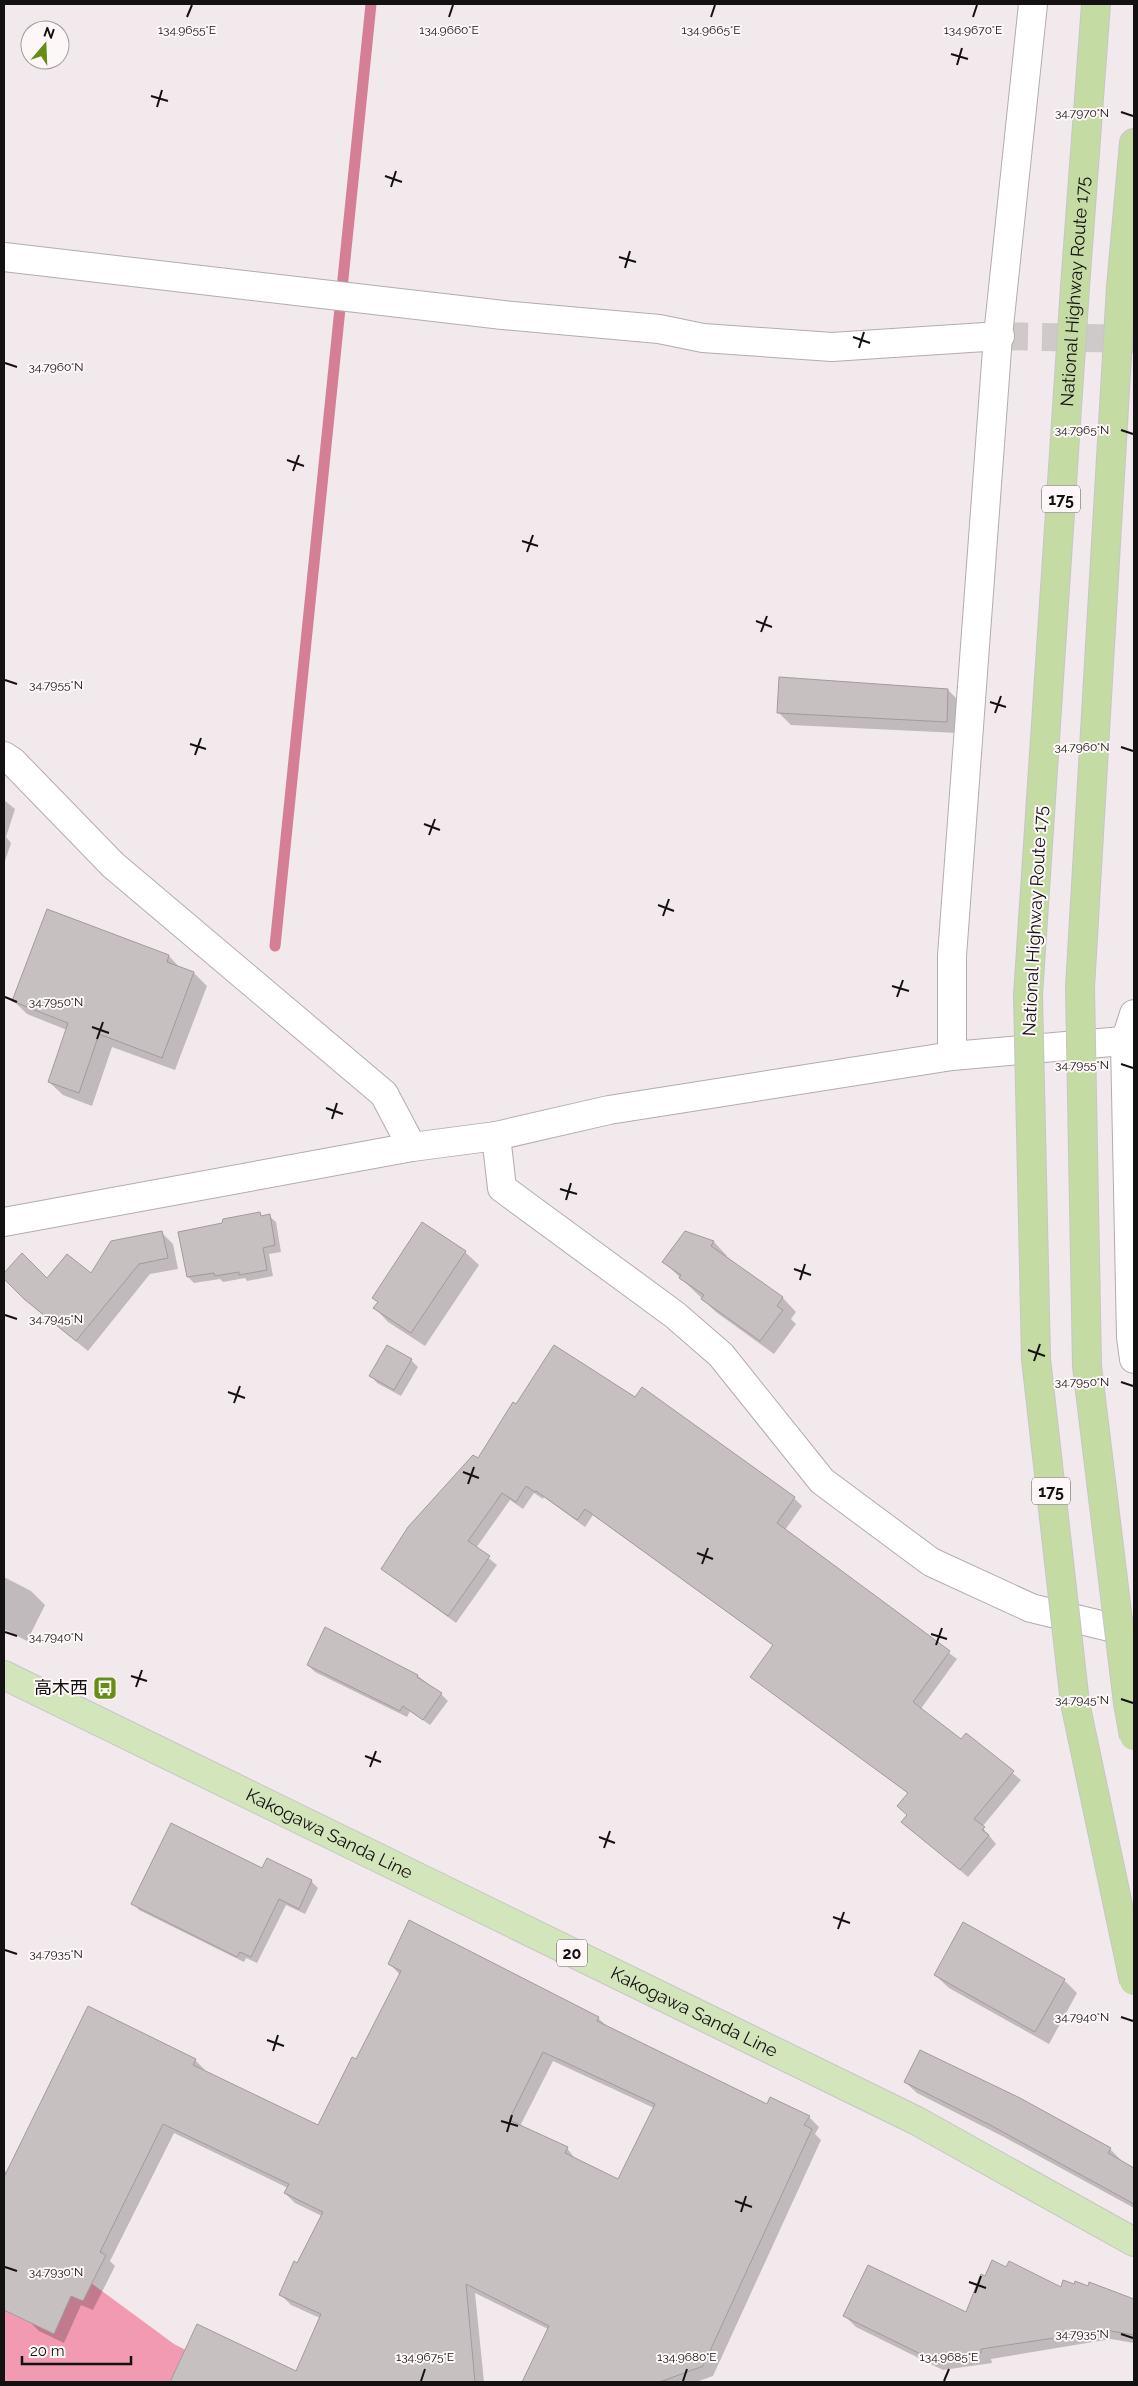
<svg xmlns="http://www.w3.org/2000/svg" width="1138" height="2386" font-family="Raleway,'Noto Sans JP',sans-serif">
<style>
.forest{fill:#f29ab2}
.shadow{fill:#0003;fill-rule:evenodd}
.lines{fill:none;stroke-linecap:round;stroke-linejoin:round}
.stream{stroke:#d47f96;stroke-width:11}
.building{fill:#c7c0c1;stroke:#a29b9d;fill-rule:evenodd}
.minor-tunnel{stroke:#d0c9ca;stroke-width:28;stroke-dasharray:28 14;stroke-linecap:butt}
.minor-casing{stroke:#b3acae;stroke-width:30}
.tertiary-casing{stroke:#b3acae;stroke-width:30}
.primary-casing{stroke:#c7c6c6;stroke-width:30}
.trunk-casing{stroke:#c7c6c6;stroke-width:30}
.minor{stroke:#fff;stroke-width:28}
.tertiary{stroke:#fff;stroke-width:28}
.primary{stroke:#d3e5ba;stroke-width:28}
.trunk{stroke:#c4dca3;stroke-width:28}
.trunk-bridge-casing{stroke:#c7c6c6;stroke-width:30;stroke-linecap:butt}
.trunk-bridge{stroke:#c4dca3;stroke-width:28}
.ticks{fill:none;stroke:#141112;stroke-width:2}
.labels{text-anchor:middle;stroke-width:4;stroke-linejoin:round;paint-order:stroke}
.shield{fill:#fef7f8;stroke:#5a5657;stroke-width:1}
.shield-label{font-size:16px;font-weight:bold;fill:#141112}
.street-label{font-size:18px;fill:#141112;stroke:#fef7f8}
.poi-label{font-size:18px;fill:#141112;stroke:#fef7f8;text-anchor:end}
.ticks-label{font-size:12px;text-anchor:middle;fill:#141112;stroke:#fef7f8;stroke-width:4;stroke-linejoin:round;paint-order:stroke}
</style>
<rect width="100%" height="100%" fill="#f1e9eb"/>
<!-- forest -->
<path class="forest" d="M 4,2219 L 174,2344 L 248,2382 L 4,2382 Z"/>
<!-- shadow -->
<path class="shadow" d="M 948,690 L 960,702 L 958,733 L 791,725 L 779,713 Z
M 4,800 L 15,809 L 6,837 L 11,843 L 4,864 Z
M 48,911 L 169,956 L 180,968 L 194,973 L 207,986 L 175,1070 L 112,1047 L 92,1106 L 63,1095 L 49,1082 L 67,1030 L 27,1014 L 14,1001 Z
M 259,1214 L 262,1217 L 269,1216 L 276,1222 L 281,1252 L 269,1254 L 273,1276 L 247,1281 L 245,1278 L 223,1282 L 220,1279 L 194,1283 L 188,1277 L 224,1224 Z
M 685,1232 L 714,1242 L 727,1256 L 726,1258 L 783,1298 L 796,1312 L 791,1319 L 796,1324 L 774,1354 L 716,1312 L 664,1262 Z
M 162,1233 L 173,1244 L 178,1269 L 150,1274 L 88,1351 L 37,1310 L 4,1277 L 4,1274 L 22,1255 L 47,1280 L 91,1275 Z
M 465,1252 L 479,1265 L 425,1346 L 388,1322 L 375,1308 Z
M 411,1360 L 418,1367 L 401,1396 L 377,1383 L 371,1376 Z
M 642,1389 L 794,1498 L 802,1506 L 785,1530 L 957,1659 L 920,1710 L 961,1741 L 966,1735 L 1021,1780 L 982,1827 L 996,1844 L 968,1877 L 911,1829 L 908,1815 L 909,1794 L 752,1677 L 774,1646 L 593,1515 L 585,1527 L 544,1497 L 543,1499 L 534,1493 L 523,1509 L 510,1500 L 476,1548 L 497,1565 L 456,1623 L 383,1569 L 478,1460 L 516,1406 L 635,1399 Z
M 4,1577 L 31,1591 L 45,1605 L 27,1641 L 4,1629 Z
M 325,1629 L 418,1676 L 441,1694 L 448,1701 L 430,1725 L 410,1711 L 407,1717 L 315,1672 L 308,1665 Z
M 262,1870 L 311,1881 L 318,1888 L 305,1914 L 286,1905 L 257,1963 L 246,1958 L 244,1962 L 139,1910 L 133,1903 Z
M 390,1964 L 598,2018 L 608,2027 L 768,2105 L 809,2117 L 819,2127 L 815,2134 L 821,2140 L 713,2376 L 696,2382 L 523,2382 L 548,2329 L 475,2293 L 484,2382 L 171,2382 L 198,2326 L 296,2373 L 320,2318 L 291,2305 L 281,2295 L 322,2216 L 295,2203 L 285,2193 L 288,2188 L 174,2133 L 110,2261 L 115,2266 L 93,2310 L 81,2305 L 64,2343 L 39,2331 L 29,2321 L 4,2310 L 4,2171 L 7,2172 L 195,2060 L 205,2070 L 204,2072 L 319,2126 L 357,2060 L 400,1975 ZM 553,2061 L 654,2108 L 619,2181 L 576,2160 L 567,2148 L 520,2126 Z
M 935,1975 L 1064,1980 L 1077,1993 L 1049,2044 L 949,1988 Z
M 905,2082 L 1110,2149 L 1121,2160 L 1120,2161 L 1134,2169 L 1134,2208 L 1004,2137 L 917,2093 Z
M 1007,2268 L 1061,2288 L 1075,2286 L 1089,2287 L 1090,2284 L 1134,2300 L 1134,2343 L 1111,2339 L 991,2359 L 992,2363 L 943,2370 L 856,2327 L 845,2316 L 966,2314 L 985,2278 Z"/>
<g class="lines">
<!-- stream -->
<path class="stream" d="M 275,946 L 371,4"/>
</g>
<!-- building -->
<path class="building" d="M 779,677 L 948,689 L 947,722 L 777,713 Z
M 47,909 L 169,955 L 167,962 L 194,972 L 162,1058 L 99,1034 L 79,1093 L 48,1082 L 68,1023 L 12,1001 Z
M 260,1212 L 261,1216 L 270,1214 L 275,1245 L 263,1248 L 267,1270 L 239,1275 L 239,1272 L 215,1276 L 214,1273 L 187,1277 L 178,1232 L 222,1223 L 223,1219 Z
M 422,1222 L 466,1251 L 411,1333 L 373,1308 L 378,1302 L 372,1298 Z
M 162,1231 L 168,1258 L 139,1264 L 76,1341 L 24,1299 L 4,1279 L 4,1273 L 22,1253 L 47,1278 L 67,1254 L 91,1273 L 111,1241 Z
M 685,1231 L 714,1241 L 711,1246 L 783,1297 L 777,1306 L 783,1310 L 760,1341 L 701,1299 L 704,1295 L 679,1278 L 681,1275 L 662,1262 Z
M 387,1345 L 412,1359 L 394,1390 L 369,1376 Z
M 554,1345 L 635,1397 L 642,1387 L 795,1497 L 777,1523 L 950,1651 L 913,1702 L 961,1739 L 966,1733 L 1014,1771 L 974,1819 L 985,1827 L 982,1830 L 989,1835 L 960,1870 L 901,1822 L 907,1815 L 897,1806 L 908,1793 L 750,1677 L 773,1645 L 585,1509 L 577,1520 L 536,1491 L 535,1492 L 526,1486 L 516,1502 L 502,1493 L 468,1541 L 490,1556 L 448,1616 L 381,1569 L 408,1527 L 473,1455 L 478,1458 L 513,1402 L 516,1404 Z
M 325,1627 L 418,1675 L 417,1677 L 442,1693 L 423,1720 L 403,1706 L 400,1711 L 307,1665 Z
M 171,1823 L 262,1868 L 267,1858 L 312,1880 L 299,1909 L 279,1899 L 251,1957 L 240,1952 L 237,1957 L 131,1904 Z
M 409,1920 L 599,2017 L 597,2021 L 767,2104 L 770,2097 L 810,2116 L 804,2125 L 812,2129 L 703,2366 L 660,2382 L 522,2382 L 549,2326 L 466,2284 L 475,2382 L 170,2382 L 197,2324 L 296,2371 L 321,2314 L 279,2295 L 294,2261 L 297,2263 L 323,2212 L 284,2193 L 289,2184 L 163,2124 L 100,2252 L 106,2255 L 83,2301 L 71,2296 L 54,2334 L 4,2310 L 4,2177 L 88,2006 L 196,2059 L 193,2065 L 318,2125 L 352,2057 L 356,2059 L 401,1971 L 388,1964 ZM 543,2052 L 655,2104 L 618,2179 L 565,2153 L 568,2147 L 509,2120 Z
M 963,1922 L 1065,1979 L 1035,2032 L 934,1975 Z
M 920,2050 L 1020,2098 L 1111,2148 L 1108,2153 L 1134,2168 L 1134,2204 L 992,2126 L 904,2082 Z
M 992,2260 L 1006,2267 L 1009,2261 L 1061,2287 L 1063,2280 L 1074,2284 L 1075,2281 L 1088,2286 L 1089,2282 L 1134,2299 L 1134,2335 L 1100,2329 L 1054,2338 L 981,2349 L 981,2353 L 931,2359 L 843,2316 L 868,2265 L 966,2312 L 981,2274 L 985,2276 Z"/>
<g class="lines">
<!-- minor-tunnel -->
<path class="minor-tunnel" d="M 1000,336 L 1134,339"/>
<!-- minor casing -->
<g class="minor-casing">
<path id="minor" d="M 4,257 L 503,315 L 659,329 L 703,338 L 832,347 L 1000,336
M 4,756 L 13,762 L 113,865 L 384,1094 L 412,1147
M 1134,1014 L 1125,1042 L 1131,1337 L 1134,1359
M 952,1056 L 952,956 L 998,336 L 1033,4
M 496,1136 L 502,1188 L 675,1315 L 721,1355 L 822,1481 L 931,1562 L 1031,1608 L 1134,1633"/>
</g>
<!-- tertiary casing -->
<g class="tertiary-casing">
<path id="tertiary" d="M 4,1222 L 412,1147 L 496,1136 L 609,1110 L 952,1056 L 1134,1040"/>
</g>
<!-- primary casing -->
<g class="primary-casing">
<g id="primary">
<path id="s1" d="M 4,1675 L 917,2121 L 1134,2242"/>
</g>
</g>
<!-- trunk casing -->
<g class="trunk-casing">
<g id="trunk">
<path d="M 1080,988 L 1121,287 L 1134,143"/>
<path id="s2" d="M 1028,995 L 1075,287 L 1096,4"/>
</g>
</g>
<!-- minor -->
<use href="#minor" class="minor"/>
<!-- tertiary -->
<use href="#tertiary" class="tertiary"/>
<!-- primary -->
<use href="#primary" class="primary"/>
<!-- trunk -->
<use href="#trunk" class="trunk"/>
<!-- trunk-bridge casing -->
<g class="trunk-bridge-casing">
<path id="trunk-bridge" d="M 1080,988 L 1087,1366 L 1128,1703 L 1134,1736
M 1028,995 L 1036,1359 L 1075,1703 L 1134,1981"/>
</g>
<!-- trunk-bridge -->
<use href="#trunk-bridge" class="trunk-bridge"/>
</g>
<!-- ticks -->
<path class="ticks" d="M 187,17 L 192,5M 449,17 L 453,5M 711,17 L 715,5M 973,17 L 977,5M 951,54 L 968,59M 957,65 L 962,48M 151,96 L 168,101M 157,107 L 162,90M 1121,112 L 1133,116M 385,176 L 402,182M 391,187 L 396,171M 619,257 L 636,262M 625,268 L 630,251M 853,337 L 870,343M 859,348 L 864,332M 5,363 L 17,367M 1121,430 L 1133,434M 287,460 L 304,466M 293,471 L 299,455M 522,541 L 538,546M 527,552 L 533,535M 756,621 L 772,627M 761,632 L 767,616M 5,680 L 17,684M 990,702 L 1006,707M 995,713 L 1001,696M 190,744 L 206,749M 1121,747 L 1133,751M 195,755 L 201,738M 424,824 L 440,830M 429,835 L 435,819M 658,905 L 674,911M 663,916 L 669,899M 892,986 L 909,991M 5,997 L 17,1002M 897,997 L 903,980M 92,1027 L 109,1033M 97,1039 L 103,1022M 1121,1064 L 1133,1068M 326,1108 L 343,1114M 332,1119 L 337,1103M 560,1189 L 577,1194M 566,1200 L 571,1183M 794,1269 L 811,1275M 800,1280 L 805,1264M 5,1315 L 17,1319M 1028,1350 L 1045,1356M 1034,1361 L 1040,1344M 1121,1382 L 1133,1386M 228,1392 L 245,1398M 234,1403 L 240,1386M 463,1472 L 479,1478M 468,1484 L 474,1467M 697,1553 L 713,1559M 702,1564 L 708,1548M 5,1632 L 17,1636M 931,1634 L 947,1639M 936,1645 L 942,1628M 131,1676 L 147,1681M 136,1687 L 142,1670M 1121,1699 L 1133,1703M 365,1756 L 381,1762M 370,1767 L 376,1751M 599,1837 L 615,1843M 604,1848 L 610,1831M 833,1917 L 850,1923M 838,1929 L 844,1912M 5,1950 L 17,1954M 1121,2017 L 1133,2021M 267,2040 L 284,2046M 273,2051 L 278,2035M 501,2121 L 518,2126M 507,2132 L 512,2115M 735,2201 L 752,2207M 741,2212 L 746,2196M 5,2267 L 17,2271M 969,2282 L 986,2288M 975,2293 L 981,2276M 1121,2334 L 1133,2338M 421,2381 L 425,2369M 683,2381 L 687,2369M 944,2381 L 949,2369"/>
<!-- icons -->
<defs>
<g id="bus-square" transform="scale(1.25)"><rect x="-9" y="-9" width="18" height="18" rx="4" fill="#678d17" stroke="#fef7f8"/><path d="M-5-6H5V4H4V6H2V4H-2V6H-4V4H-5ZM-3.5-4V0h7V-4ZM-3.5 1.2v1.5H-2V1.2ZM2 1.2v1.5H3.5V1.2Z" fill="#fff"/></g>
</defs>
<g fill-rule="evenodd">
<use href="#bus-square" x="105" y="1688"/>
</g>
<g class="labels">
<!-- shield labels -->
<g class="shield">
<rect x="1042" y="485.5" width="38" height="27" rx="4"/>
<rect x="1032" y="1477.5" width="38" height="27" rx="4"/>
<rect x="557" y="1939.5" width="30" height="27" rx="4"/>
</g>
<g class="shield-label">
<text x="1061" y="505">175</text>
<text x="1051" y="1497">175</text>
<text x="572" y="1959">20</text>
</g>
<!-- street labels -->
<g class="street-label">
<text dy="6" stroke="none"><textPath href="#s2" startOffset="705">National Highway Route 175</textPath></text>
<text transform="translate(1035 921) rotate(-87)" y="6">National Highway Route 175</text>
<text dy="6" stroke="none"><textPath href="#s1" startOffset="362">Kakogawa Sanda Line</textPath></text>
<text dy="6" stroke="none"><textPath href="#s1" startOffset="768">Kakogawa Sanda Line</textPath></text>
</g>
<!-- poi labels -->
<g class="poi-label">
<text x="88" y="1694">高木西</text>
</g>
</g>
<g class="ticks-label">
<text x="449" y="34">134.9660°E</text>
<text x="187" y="34">134.9655°E</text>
<text x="711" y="34">134.9665°E</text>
<text x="973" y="34">134.9670°E</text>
<text x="1082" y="117">34.7970°N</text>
<text x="56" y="371">34.7960°N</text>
<text x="1082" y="434">34.7965°N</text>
<text x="56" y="689">34.7955°N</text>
<text x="1082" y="751">34.7960°N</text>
<text x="56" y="1006">34.7950°N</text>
<text x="1082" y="1069">34.7955°N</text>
<text x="56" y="1323">34.7945°N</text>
<text x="1082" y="1386">34.7950°N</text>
<text x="56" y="1641">34.7940°N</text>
<text x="1082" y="1704">34.7945°N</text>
<text x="56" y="1958">34.7935°N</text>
<text x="1082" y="2021">34.7940°N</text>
<text x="56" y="2276">34.7930°N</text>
<text x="1082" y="2338">34.7935°N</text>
<text x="425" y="2361">134.9675°E</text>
<text x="687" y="2361">134.9680°E</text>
<text x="949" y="2361">134.9685°E</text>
</g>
<!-- border -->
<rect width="1138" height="2386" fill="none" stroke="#141112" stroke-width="10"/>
<!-- north arrow -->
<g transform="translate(45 45) rotate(19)"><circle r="24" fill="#fef7f8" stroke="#a09b9c"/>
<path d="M0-4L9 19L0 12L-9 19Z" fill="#678d17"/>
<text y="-8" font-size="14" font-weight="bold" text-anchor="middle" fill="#141112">N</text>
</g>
<!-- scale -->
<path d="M22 2356v8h109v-8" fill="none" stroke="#141112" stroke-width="2.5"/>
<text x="30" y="2356" font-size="15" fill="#141112" stroke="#fef7f8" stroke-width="4" paint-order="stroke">20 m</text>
</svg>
